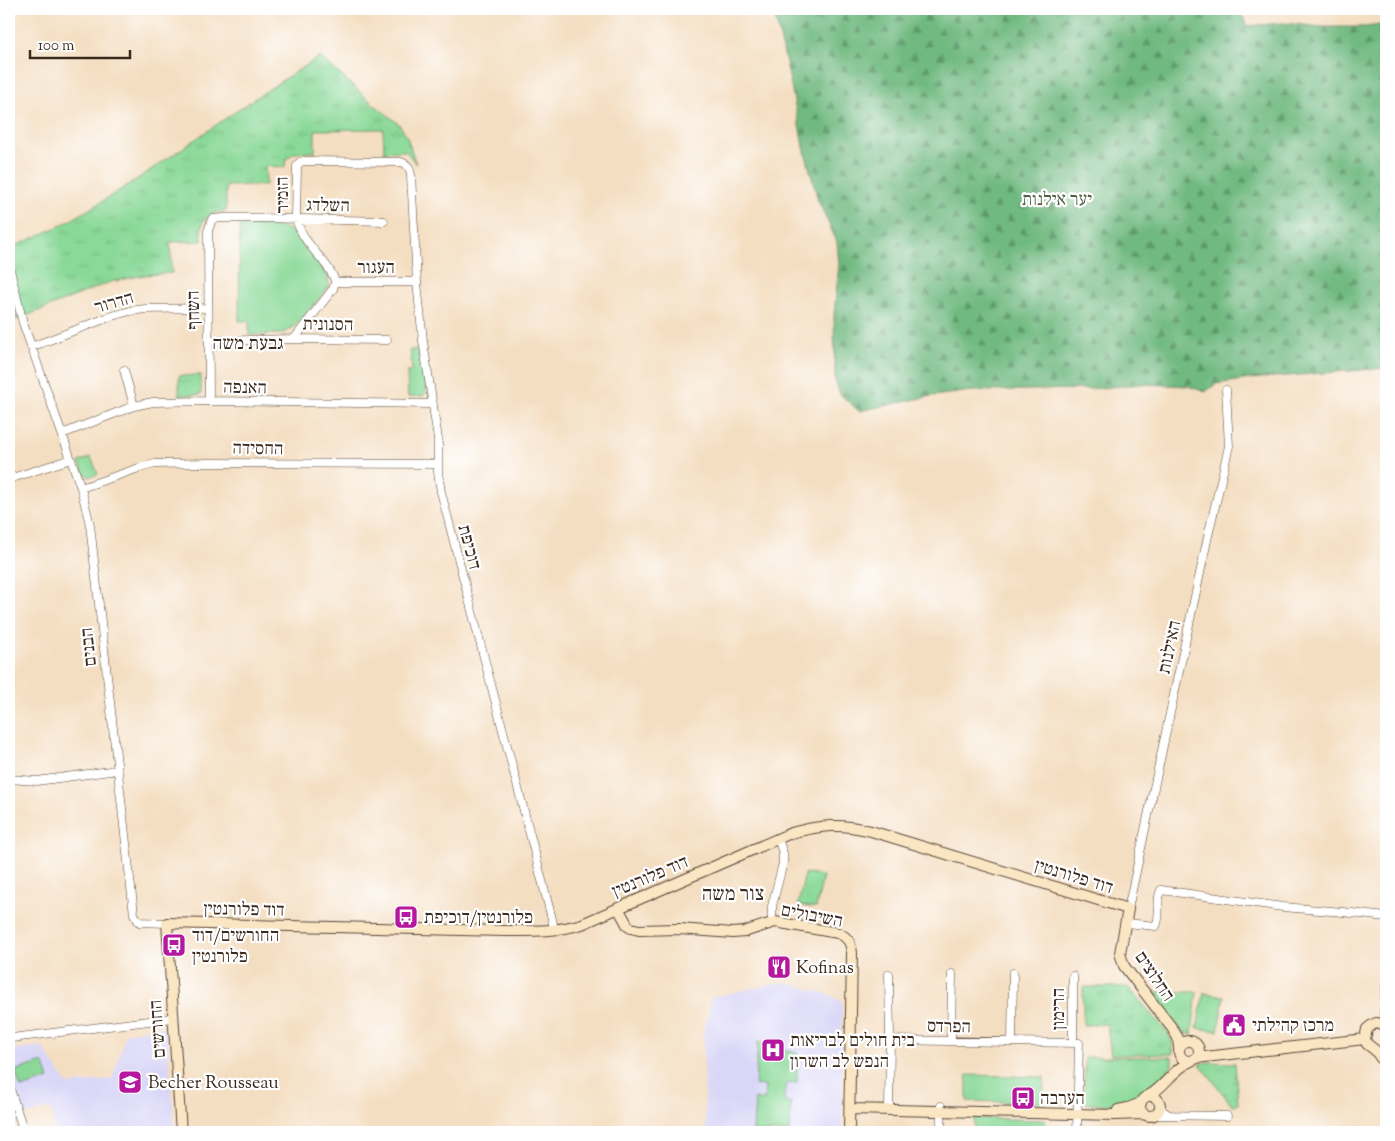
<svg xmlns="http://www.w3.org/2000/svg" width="1395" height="1141" font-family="'Sorts Mill Goudy','Frank Ruhl Libre',serif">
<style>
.built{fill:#d9d6f7}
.grass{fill:url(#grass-tufts);stroke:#62825b}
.forest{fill:url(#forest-firs);stroke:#55724f}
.green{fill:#8ad998;stroke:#62825b}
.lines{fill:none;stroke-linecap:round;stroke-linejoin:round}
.street-casing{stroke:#574536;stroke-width:9}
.secondary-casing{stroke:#574536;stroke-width:12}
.street{stroke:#fff;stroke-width:8}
.secondary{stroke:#fbe6c4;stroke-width:10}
.labels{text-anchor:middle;stroke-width:4.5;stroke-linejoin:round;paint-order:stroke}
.street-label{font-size:18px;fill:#3b2a1e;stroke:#fff}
.park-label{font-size:18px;fill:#535f43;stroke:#fff}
.poi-label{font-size:18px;fill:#3b2a1e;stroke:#fff;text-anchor:start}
.neighbourhood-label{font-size:19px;fill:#3b2a1e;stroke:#fff}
.quarter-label{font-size:20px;fill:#3b2a1e;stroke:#fff}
</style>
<defs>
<pattern id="grass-tufts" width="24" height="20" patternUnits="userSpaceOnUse" patternTransform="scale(1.25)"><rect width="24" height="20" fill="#8ad998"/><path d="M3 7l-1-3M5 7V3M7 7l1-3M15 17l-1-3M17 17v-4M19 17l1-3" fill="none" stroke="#78ba83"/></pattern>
<pattern id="forest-firs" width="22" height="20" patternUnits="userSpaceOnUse" patternTransform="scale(1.25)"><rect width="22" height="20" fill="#6fb980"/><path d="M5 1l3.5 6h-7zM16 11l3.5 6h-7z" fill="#5c9768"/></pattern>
</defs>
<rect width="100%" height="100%" fill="#fff"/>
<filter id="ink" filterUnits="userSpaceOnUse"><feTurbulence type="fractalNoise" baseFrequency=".02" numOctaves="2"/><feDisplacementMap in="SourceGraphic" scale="10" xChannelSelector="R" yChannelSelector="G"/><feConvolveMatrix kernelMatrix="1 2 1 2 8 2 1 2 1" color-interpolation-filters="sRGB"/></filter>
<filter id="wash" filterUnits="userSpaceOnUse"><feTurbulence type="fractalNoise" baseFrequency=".0096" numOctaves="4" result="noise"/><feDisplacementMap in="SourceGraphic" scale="20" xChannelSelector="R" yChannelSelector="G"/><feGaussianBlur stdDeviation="1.12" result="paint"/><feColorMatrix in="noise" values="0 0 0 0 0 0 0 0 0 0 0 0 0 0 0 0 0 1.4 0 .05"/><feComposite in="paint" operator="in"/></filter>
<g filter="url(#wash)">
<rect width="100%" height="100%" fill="#f4dec1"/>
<!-- built -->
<path class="built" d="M 784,982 L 830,995 L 842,1002 L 842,1132 L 706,1132 L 703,1035 L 712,997 Z
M 161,1027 L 165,1028 L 167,1033 L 175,1132 L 56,1132 L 50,1108 L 24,1116 L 9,1071 L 9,1051 L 42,1046 L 68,1085 L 112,1079 L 126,1033 Z"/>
<!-- grass -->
<path class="grass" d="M 320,57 L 372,103 L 399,124 L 407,137 L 416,164 L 406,151 L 384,152 L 383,129 L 315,130 L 315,152 L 294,153 L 286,159 L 285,167 L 265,166 L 266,185 L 226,186 L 226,211 L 211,214 L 203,221 L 201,231 L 202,241 L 170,242 L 172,273 L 144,275 L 110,282 L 16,320 L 9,281 L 9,249 C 32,238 56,229 78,216 C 162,167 237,106 320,57 Z
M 201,375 L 201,394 L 198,395 L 179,395 L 179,376 Z
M 1083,987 L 1128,987 L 1168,1033 L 1173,1044 L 1173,1054 L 1111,1055 L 1107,1024 L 1083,1025 Z
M 1207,1062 L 1235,1063 L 1238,1104 L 1232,1105 L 1200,1064 Z"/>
<!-- forest -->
<path class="forest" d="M 773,9 L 1228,9 C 1237,13 1246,15 1247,26 L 1282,23 L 1324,27 L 1366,27 L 1386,24 L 1386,368 L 1250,379 L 1216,384 L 1205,392 L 1188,386 L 1143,384 L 1089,389 L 974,391 L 932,396 L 859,411 L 840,394 L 835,380 L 834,314 L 839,264 L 837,242 L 818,200 L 802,140 L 786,62 Z"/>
<!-- green -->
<path class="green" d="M 240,226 C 258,226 281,222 295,234 L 328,277 L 329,284 L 325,292 L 294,327 L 288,331 L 280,334 L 249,335 L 249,321 L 239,321 Z
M 419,349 L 427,391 L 423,396 L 408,397 L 407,372 L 412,371 L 410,350 Z
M 91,457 L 98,474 L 89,477 L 84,473 L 79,462 Z
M 805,873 L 823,876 L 816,908 L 798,905 Z
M 1152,992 L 1197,992 L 1192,1034 L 1184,1033 Z
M 1204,993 L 1224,996 L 1218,1031 L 1197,1028 Z
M 758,1042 L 774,1043 C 779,1052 787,1051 797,1052 L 797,1083 L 786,1084 L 786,1091 L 784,1092 L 785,1103 L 791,1103 L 790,1132 L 753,1132 L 755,1099 L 764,1101 L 765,1086 L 755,1085 Z
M 1085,1057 L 1172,1057 L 1172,1066 C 1161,1077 1145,1098 1131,1103 C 1117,1107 1100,1104 1087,1104 L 1084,1100 Z
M 43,1062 L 49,1079 L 21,1088 L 15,1071 Z
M 967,1075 L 1044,1077 L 1043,1103 L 967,1101 Z
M 974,1118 L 1045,1120 L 1045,1132 L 974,1132 Z"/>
</g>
<g filter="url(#ink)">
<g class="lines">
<!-- street casing -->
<g class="street-casing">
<path id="street" d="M 9,266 L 23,323 L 81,488 L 90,525 L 134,914 L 139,922 L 167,923
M 335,282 L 417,282
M 294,339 L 333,289 L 335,282 C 334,274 327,267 323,261 C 312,248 301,236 296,219 L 297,166 L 300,162 L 304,161 L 401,162 C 408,164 410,168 411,175 L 417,282 L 423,341 L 438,439 L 438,472 L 441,492 L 552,919 L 554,930
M 209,341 L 294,339 L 387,340
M 31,347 L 112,316 L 130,311 L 145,309 L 208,308
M 124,370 L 134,406
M 209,401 L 208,231 L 212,219 L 224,218 L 258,218 L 384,221
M 62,434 L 134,406 L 153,402 L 209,401 L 433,404
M 9,479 L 71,459
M 81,488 L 139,468 L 155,464 L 209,463 L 438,464
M 9,779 L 37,781 L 117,770
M 1128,909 L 1208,536 L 1229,446 L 1226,390
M 772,923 L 772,906 L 783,863 L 783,853 L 778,839
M 1126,923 L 1156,926 C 1162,913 1155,902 1161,890 L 1283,907 L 1343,912 L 1386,917
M 889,974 L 890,1040
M 1386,986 L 1384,1013 L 1386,1024
M 9,1039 L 12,1038 L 173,1018
M 951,1041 L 952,974
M 1012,1042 L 1013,973
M 1073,1043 L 1073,976
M 9,1086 L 24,1132
M 1160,1104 L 1163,1111 L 1169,1115
M 889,1110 L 890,1040 L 1079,1043 L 1077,1132
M 1153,1115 L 1227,1116
M 941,1132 L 941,1106"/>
</g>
<!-- secondary casing -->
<g class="secondary-casing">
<path id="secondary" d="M 618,908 L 628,926 L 631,928 L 639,930 L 679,929 L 733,933 L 744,932 L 775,922 L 838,933 C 848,937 851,943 852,953 L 849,1132
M 1386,1025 L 1376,1023 L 1372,1025 L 1367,1029 L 1365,1039 L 1367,1044 L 1375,1050 L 1386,1065
M1179 1051a10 10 0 1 1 20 0a10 10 0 1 1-20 0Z
M 1196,1058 L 1365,1039
M 1148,1096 C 1165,1087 1173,1069 1191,1061
M1140 1106a10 10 0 1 1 20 0a10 10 0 1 1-20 0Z
M 850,1109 L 1115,1115 L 1142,1114 L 1146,1115
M 1118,1110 L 1128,1108 L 1141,1103
M 181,1132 L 167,923 L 504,931 C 530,931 556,932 582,924 L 791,833 C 822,825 840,823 871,831 L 1128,909 L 1120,953 L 1124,966 L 1172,1028 L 1178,1038 L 1179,1048"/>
</g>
<!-- street -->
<use href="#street" class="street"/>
<!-- secondary -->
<use href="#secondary" class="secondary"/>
</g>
</g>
<!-- icons -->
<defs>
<g id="bus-square" transform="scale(1.25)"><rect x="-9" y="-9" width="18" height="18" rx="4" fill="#b5179e" stroke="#fff"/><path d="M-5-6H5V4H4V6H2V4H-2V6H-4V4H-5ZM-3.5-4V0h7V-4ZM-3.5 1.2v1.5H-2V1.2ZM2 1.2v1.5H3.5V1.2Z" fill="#fff"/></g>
<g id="restaurant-square" transform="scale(1.25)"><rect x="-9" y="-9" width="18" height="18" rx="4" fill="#b5179e" stroke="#fff"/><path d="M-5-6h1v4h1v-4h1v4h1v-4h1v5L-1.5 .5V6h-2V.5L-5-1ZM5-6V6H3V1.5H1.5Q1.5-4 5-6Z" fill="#fff"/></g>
<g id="civic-square" transform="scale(1.25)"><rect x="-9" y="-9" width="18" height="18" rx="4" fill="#b5179e" stroke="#fff"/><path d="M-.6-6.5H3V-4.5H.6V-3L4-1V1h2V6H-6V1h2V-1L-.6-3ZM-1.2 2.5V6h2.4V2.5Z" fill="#fff"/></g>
<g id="hospital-square" transform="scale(1.25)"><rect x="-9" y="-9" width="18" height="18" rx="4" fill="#b5179e" stroke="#fff"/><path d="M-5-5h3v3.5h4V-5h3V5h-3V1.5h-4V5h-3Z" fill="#fff"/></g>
<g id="school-square" transform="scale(1.25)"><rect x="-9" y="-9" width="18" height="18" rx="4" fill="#b5179e" stroke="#fff"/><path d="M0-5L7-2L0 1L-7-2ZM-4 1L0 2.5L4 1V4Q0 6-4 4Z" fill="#fff"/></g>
</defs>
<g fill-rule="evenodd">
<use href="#bus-square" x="406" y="917"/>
<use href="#bus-square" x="174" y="945"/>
<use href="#restaurant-square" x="779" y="967"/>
<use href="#civic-square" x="1234" y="1025"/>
<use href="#hospital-square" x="773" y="1050"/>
<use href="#school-square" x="130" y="1082"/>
<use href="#bus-square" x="1023" y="1098"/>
</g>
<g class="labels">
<!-- street labels -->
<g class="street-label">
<text transform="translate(282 195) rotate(-91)" y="6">הזמיר</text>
<text transform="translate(328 205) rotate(1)" y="6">השלדג</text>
<text x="376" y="273">העגור</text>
<text transform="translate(114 302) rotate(-16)" y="6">הדרור</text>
<text transform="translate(193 310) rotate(-91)" y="6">השחף</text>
<text transform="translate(328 324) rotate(1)" y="6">הסנונית</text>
<text transform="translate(245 387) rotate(1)" y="6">האנפה</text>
<text transform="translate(258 448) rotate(1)" y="6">החסידה</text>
<text transform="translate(470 547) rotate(75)" y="6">דוכיפת</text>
<text transform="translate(88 647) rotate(-96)" y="6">הבנים</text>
<text transform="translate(1169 647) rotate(-78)" y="6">האילנות</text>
<text transform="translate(650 876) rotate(-23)" y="6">דוד פלורנטין</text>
<text transform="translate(1074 876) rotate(17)" y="6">דוד פלורנטין</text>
<text transform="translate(244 909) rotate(1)" y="6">דוד פלורנטין</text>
<text transform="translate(812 915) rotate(11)" y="6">השיבולים</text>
<text transform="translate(1155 976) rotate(56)" y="6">החלוצים</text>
<text transform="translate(1058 1009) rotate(-90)" y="6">הרימון</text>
<text transform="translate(949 1026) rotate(1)" y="6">הפרדס</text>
<text transform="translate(157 1029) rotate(-94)" y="6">החורשים</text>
</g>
<!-- park labels -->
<g class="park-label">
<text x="1057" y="205">יער אילנות</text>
</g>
<!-- poi labels -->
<g class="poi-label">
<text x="424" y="923">פלורנטין/דוכיפת</text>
<text x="192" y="941">החורשים/דוד<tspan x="192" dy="21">פלורנטין</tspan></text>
<text x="796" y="973">Kofinas</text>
<text x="1252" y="1031">מרכז קהילתי</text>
<text x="790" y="1046">בית חולים לבריאות<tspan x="790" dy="21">הנפש לב השרון</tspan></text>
<text x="148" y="1088">Becher Rousseau</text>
<text x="1040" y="1104">הערבה</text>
</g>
<!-- neighbourhood labels -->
<g class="neighbourhood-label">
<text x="248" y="349">גבעת משה</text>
</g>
<!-- quarter labels -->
<g class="quarter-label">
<text x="733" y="900">צור משה</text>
</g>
</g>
<!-- margin -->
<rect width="1395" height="1141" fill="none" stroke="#fff" stroke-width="30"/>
<!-- scale -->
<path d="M30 50v8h100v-8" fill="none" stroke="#3b2a1e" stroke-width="2.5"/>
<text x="38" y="50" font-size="15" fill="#3b2a1e" stroke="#ffffff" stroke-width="4" paint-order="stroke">100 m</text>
</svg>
